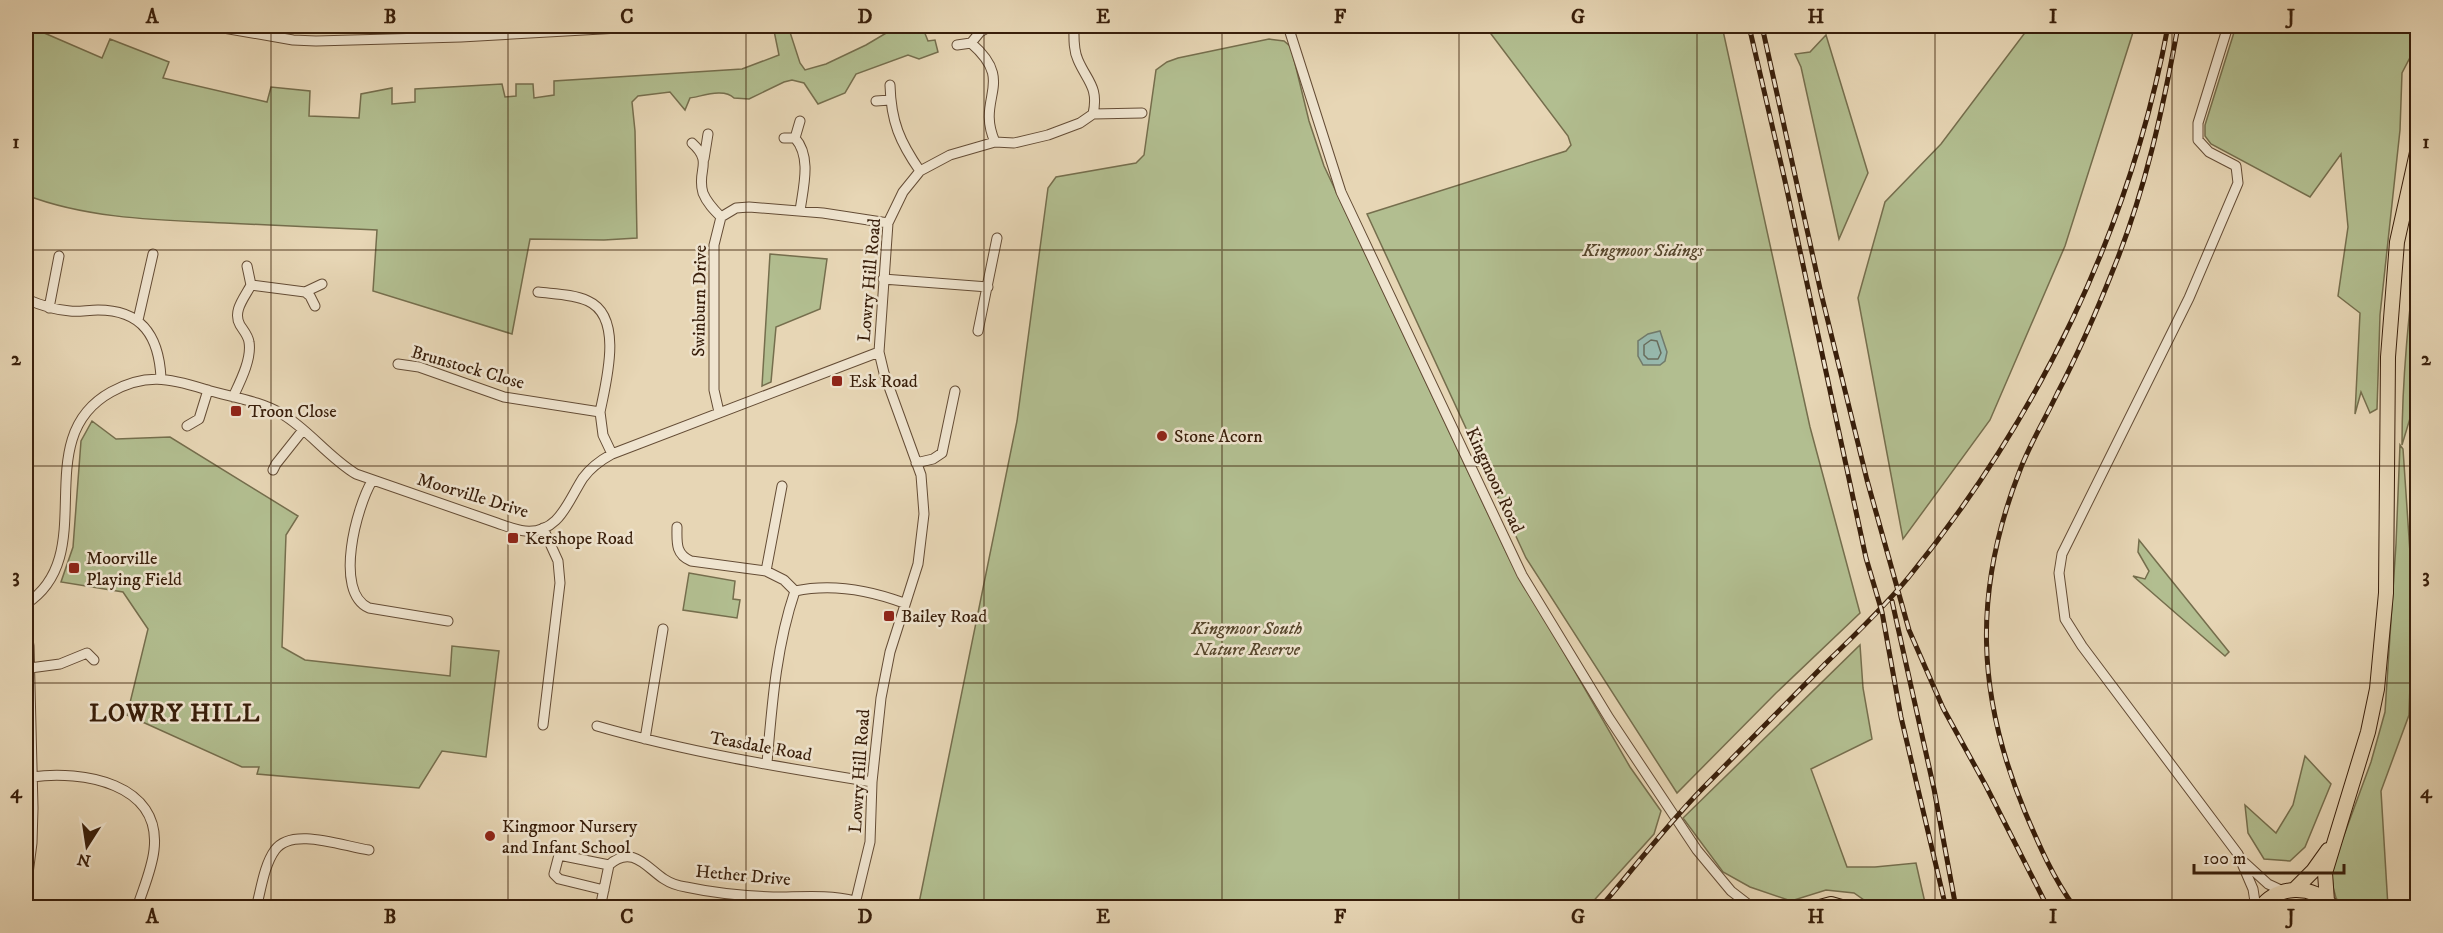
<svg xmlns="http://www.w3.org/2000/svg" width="2443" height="933" font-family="'IM FELL DW Pica',serif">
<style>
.green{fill:#b2be90;stroke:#756e4d;stroke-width:1.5}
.water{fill:#97b9ae;stroke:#717b6c;stroke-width:1.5}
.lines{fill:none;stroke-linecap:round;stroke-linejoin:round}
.shore{stroke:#686c5c;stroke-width:1.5}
.minor-casing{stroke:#644c35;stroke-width:11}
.highway-casing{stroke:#381e0a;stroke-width:16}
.minor{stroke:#efe4cf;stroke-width:9}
.highway{stroke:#e7d6b5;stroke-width:14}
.rail-casing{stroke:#381e0a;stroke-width:5}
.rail{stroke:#efe4cf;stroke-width:3;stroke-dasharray:9;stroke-linecap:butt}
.grid{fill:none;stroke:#381e0a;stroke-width:1.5;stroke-opacity:0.55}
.poi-dot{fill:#8f2418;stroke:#efe4cf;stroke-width:2}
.labels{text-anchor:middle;stroke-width:5;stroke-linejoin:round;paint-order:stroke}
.park-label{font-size:18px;font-style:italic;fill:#56462c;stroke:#efe4cf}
.street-label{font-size:18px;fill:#381e0a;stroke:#efe4cf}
.poi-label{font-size:18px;fill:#381e0a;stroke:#efe4cf;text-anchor:start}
.district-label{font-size:24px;font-weight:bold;letter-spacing:1.5px;fill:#381e0a;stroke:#efe4cf}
.neatline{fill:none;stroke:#381e0a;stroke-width:2}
.grid-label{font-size:20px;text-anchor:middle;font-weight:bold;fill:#381e0a}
</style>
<rect width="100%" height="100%" fill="#e7d6b5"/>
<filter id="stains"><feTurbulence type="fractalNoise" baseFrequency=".00333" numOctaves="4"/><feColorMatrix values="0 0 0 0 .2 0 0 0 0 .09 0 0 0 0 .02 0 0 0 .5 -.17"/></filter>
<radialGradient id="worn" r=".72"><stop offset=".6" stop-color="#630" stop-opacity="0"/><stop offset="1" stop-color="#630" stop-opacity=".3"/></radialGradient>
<!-- green -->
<path class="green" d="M 26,26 L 36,26 L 35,29 L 102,58 L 110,39 L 169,62 L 163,78 L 267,102 L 271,87 L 310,91 L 309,116 L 359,118 L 361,94 L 392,88 L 392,104 L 415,102 L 415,89 L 502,84 L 505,97 L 516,96 L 516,84 L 533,84 L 534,98 L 554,95 L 554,81 L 742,69 L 779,55 L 773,26 L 788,26 L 800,63 L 805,70 L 826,64 L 866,45 L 898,26 L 922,26 L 928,41 L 935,40 L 938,52 L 919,59 L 908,55 L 856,74 L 845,93 L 818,104 L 804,83 L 792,80 L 784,82 L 749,99 L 734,98 C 724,88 703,96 690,98 L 685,110 L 670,92 L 638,96 L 632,102 L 635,131 L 637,238 L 604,240 L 530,239 L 512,334 L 373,291 L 377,230 C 326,228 276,225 225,223 C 159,220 88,219 26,195 Z
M 1485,26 L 1722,26 L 1810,427 L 1860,613 L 1776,693 L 1677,793 L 1526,558 L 1367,214 L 1566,151 L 1571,145 L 1568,136 Z
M 2030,26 L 2135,26 L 2065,246 L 1990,420 L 1903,539 L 1858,298 L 1885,202 L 1941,144 Z
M 2236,26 L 2417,26 L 2417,44 L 2402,73 L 2400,130 L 2380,315 L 2377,409 L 2370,413 L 2361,392 L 2355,414 L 2360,313 L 2338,296 L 2348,227 L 2341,154 L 2310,197 L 2211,144 L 2205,136 L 2205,125 Z
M 1826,35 L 1868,173 L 1839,239 L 1801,67 L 1795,54 L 1810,52 Z
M 1269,39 L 1284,41 L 1291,47 L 1309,121 L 1324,166 L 1507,554 L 1630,767 L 1661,811 L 1654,834 L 1588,907 L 918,908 L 1017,421 L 1048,188 L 1056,177 L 1136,163 L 1144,155 L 1156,70 L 1167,62 L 1178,58 Z
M 2417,246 L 2417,395 L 2402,445 C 2402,378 2409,312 2417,246 Z
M 770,254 L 827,259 L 820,309 L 776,327 L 771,382 L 762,386 Z
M 92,421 L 116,439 L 170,437 L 298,516 L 286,535 L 282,647 L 305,660 L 450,676 L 452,646 L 499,651 L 486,757 L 442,751 L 419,788 L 257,774 L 259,767 L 242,767 L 127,715 L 148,629 L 123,592 L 61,582 L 73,547 L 81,441 Z
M 2400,445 L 2403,449 L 2413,597 L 2409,715 L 2381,791 L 2388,907 L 2342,907 L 2336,898 L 2333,887 L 2332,875 L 2336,857 L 2371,762 L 2385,712 L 2396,544 Z
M 2139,540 L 2229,652 L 2225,656 L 2133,576 L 2145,579 L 2149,571 L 2138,552 Z
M 689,573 L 735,581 L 733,599 L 740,600 L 737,618 L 683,610 Z
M 1860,645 L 1863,688 L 1872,739 L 1811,769 L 1847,867 L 1875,867 L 1916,863 L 1926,907 L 1874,907 L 1854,893 L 1826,890 L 1791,901 L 1750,887 L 1723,872 L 1683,818 Z
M 2305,756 L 2331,784 L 2305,847 L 2290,861 L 2264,859 L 2248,833 L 2245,805 L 2276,833 L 2293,805 Z"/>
<!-- water -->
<path class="water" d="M 1660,331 L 1667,352 L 1665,361 L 1660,365 L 1643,365 L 1638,356 L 1638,341 L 1648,334 Z"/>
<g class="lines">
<!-- shore -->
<path class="shore" d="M 1651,340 L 1657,341 L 1661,353 L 1658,359 L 1648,359 L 1644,355 L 1644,345 Z"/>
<!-- minor casing -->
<g class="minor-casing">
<path id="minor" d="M 212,26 L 293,40 L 316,41 L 461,37 L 655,26
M 991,26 L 980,32 L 971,43 C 1017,83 975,97 995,142
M 1074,26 C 1074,37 1073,49 1078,60 C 1087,81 1099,87 1093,114
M 1288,26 L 1341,192 L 1522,575 L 1609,718 L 1697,850 L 1731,891 L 1753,908
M 2228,26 L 2198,123 L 2198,140 L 2209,152 L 2236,166 L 2238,183 L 2189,298 L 2062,554 L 2059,573 L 2065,619 L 2082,646 L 2238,854 L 2253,889 L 2256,908
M 957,45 L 971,43
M 890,85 C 891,122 900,142 920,171
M 876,101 L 890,100
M 784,138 L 795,138 C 812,157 803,188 800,211
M 795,138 L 800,121
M 692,143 C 714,163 696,170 703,193 C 707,203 714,210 721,217
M 704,159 L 708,134
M 883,279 L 988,287
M 251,285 L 305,292 L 322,284
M 305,292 L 310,296 L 315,306
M 538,292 C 554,294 573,294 588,301 C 624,317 606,382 600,412 L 603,435 L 612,454
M 26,299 C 40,305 54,310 70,311 C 79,312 88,310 98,310 C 143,310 159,337 161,378
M 49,308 L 59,256
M 138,320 L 153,254
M 978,331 L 997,238
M 398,364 L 419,367 L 504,397 L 600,412
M 233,397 C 240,382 252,359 249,342 C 248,335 243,330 240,325 C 232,311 245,297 251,285 L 247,266
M 719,412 L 714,390 L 714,245 L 721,217 L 736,208 L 749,207 L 823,213 L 888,223
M 187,426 L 199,419 L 208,390
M 916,463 L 933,459 L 942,453 L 955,391
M 273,470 L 276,464 L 303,430
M 372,481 C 357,506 333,592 369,608 L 448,621
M 677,527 C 677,542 675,554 691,561 L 766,571 L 784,580 L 795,591
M 766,571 L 782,486
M 26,604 C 103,554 26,439 111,392 C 145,373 169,378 204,389 C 229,397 259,400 282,414 C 308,429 328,457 356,474 L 497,523 C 506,526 515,530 525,531 C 559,534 568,501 583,478 C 591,467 601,460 612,454 L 879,352
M 26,627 L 29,646 L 33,808 L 32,843 L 26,889
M 30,668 L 60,664 L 87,653 L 94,660
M 543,725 L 560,583 L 558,561 L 543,528
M 597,726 C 687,752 779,767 872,782
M 645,739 L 663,629
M 767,763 C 772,705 776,647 795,591 C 832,583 869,590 904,603
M 32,777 C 82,770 162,783 154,850 C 152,869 143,889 137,908
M 2245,863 L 2268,884 L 2283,891
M 604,890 L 559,879 L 554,874 L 559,855 L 609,865
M 256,908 C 261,890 264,865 275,850 C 292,826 345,847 369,850
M 600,908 L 609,865 C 632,844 647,868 664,879 C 670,883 679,886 686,887 C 714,893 744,896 773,897 C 801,897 828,894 855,901
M 854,908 L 870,842 L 872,782 L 881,698 L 890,652 L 918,564 L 924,514 L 921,475 L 884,373 L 879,352 L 888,223 L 903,192 L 920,171 L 950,155 L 995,142 L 1014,143 L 1048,135 L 1080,123 L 1093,114 L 1142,113"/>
</g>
<!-- highway casing -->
<g class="highway-casing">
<path id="highway" d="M 2295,889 L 2313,871 L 2328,850
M 2327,901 L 2325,873 L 2368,732 L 2377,689 L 2386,593 L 2388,357 L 2397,242 L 2418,148
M 1816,908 L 1831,904 L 1845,908
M 2260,908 C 2278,885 2311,884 2331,905"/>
</g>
<!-- minor -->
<use href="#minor" class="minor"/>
<!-- highway -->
<use href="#highway" class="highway"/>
<!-- rail casing -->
<g class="rail-casing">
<path id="rail" d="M 1749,26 L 1785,181 L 1866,558 L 1882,612 L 1901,717 L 1946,908
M 1762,26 L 1821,293 L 1867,480 L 1909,630 L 1943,708 L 1986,786 L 2048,908
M 1892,601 L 1934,789 L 1956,908
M 1600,908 C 1634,868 1666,826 1702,789 C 1743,747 1785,705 1826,663 C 1854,636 1883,608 1908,578 C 2039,418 2130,229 2168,26
M 2075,908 C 2053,878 2039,845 2025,812 C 1976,694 1973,590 2020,470 C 2030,444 2045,419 2057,394 C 2078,354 2096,313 2113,270 C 2145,192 2163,109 2178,26"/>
</g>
<!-- rail -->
<use href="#rail" class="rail"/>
</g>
<!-- grid -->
<path class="grid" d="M 271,26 L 271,908M 508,26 L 508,908M 746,26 L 746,908M 984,26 L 984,908M 1222,26 L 1222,908M 1459,26 L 1459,908M 1697,26 L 1697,908M 1935,26 L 1935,908M 2172,26 L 2172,908M 26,250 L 2418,250M 26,466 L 2418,466M 26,683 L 2418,683"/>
<!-- markers -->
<g class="poi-dot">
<rect x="831" y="375" width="12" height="12" rx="3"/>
<rect x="230" y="405" width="12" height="12" rx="3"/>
<circle cx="1162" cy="436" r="6"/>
<rect x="507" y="532" width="12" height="12" rx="3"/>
<rect x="68" y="562" width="12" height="12" rx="3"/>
<rect x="883" y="610" width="12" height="12" rx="3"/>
<circle cx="490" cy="836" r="6"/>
</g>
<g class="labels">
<!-- park labels -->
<g class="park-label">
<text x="1643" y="256">Kingmoor Sidings</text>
<text x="1247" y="634">Kingmoor South<tspan x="1247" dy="21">Nature Reserve</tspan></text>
</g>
<!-- street labels -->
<g class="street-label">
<text transform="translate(869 280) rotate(-85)" y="6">Lowry Hill Road</text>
<text transform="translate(699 301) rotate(-89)" y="6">Swinburn Drive</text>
<text transform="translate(468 367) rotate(16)" y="6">Brunstock Close</text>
<text transform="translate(1495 480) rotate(65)" y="6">Kingmoor Road</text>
<text transform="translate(473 495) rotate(17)" y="6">Moorville Drive</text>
<text transform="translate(761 746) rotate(10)" y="6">Teasdale Road</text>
<text transform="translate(859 771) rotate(-86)" y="6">Lowry Hill Road</text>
<text transform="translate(743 875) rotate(5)" y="6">Hether Drive</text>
</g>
<!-- poi labels -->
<g class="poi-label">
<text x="849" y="387">Esk Road</text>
<text x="248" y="417">Troon Close</text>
<text x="1174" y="442">Stone Acorn</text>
<text x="525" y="544">Kershope Road</text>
<text x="86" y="564">Moorville<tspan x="86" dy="21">Playing Field</tspan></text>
<text x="901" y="622">Bailey Road</text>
<text x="502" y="832">Kingmoor Nursery<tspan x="502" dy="21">and Infant School</tspan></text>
</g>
<!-- district labels -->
<g class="district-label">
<text x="175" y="721">LOWRY HILL</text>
</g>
</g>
<!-- margin -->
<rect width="2443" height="933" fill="none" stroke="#e7d6b5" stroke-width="66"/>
<!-- north arrow -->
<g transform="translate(87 846) rotate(192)" stroke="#efe4cf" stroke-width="4.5" paint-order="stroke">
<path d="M0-4.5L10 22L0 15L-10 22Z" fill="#381e0a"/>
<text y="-9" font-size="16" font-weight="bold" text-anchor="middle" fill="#381e0a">N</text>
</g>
<!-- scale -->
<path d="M2194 864v9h150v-9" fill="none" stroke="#381e0a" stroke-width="3"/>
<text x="2203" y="864" font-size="18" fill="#381e0a" stroke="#efe4cf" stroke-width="4.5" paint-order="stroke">100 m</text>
<rect x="33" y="33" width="2377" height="867" class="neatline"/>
<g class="grid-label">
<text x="152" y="23">A</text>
<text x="390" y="23">B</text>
<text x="627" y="23">C</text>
<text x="865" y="23">D</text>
<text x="1103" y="23">E</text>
<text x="1340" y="23">F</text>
<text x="1578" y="23">G</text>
<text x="1816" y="23">H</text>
<text x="2053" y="23">I</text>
<text x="2291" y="23">J</text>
<text x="16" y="148">1</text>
<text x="2426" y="148">1</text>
<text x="16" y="365">2</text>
<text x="2426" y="365">2</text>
<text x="16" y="582">3</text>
<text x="2426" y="582">3</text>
<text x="16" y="798">4</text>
<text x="2426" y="798">4</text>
<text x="152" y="923">A</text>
<text x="390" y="923">B</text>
<text x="627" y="923">C</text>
<text x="865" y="923">D</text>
<text x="1103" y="923">E</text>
<text x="1340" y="923">F</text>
<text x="1578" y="923">G</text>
<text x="1816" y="923">H</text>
<text x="2053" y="923">I</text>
<text x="2291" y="923">J</text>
</g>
<rect width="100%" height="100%" filter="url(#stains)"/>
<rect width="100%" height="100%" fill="url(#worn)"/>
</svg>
